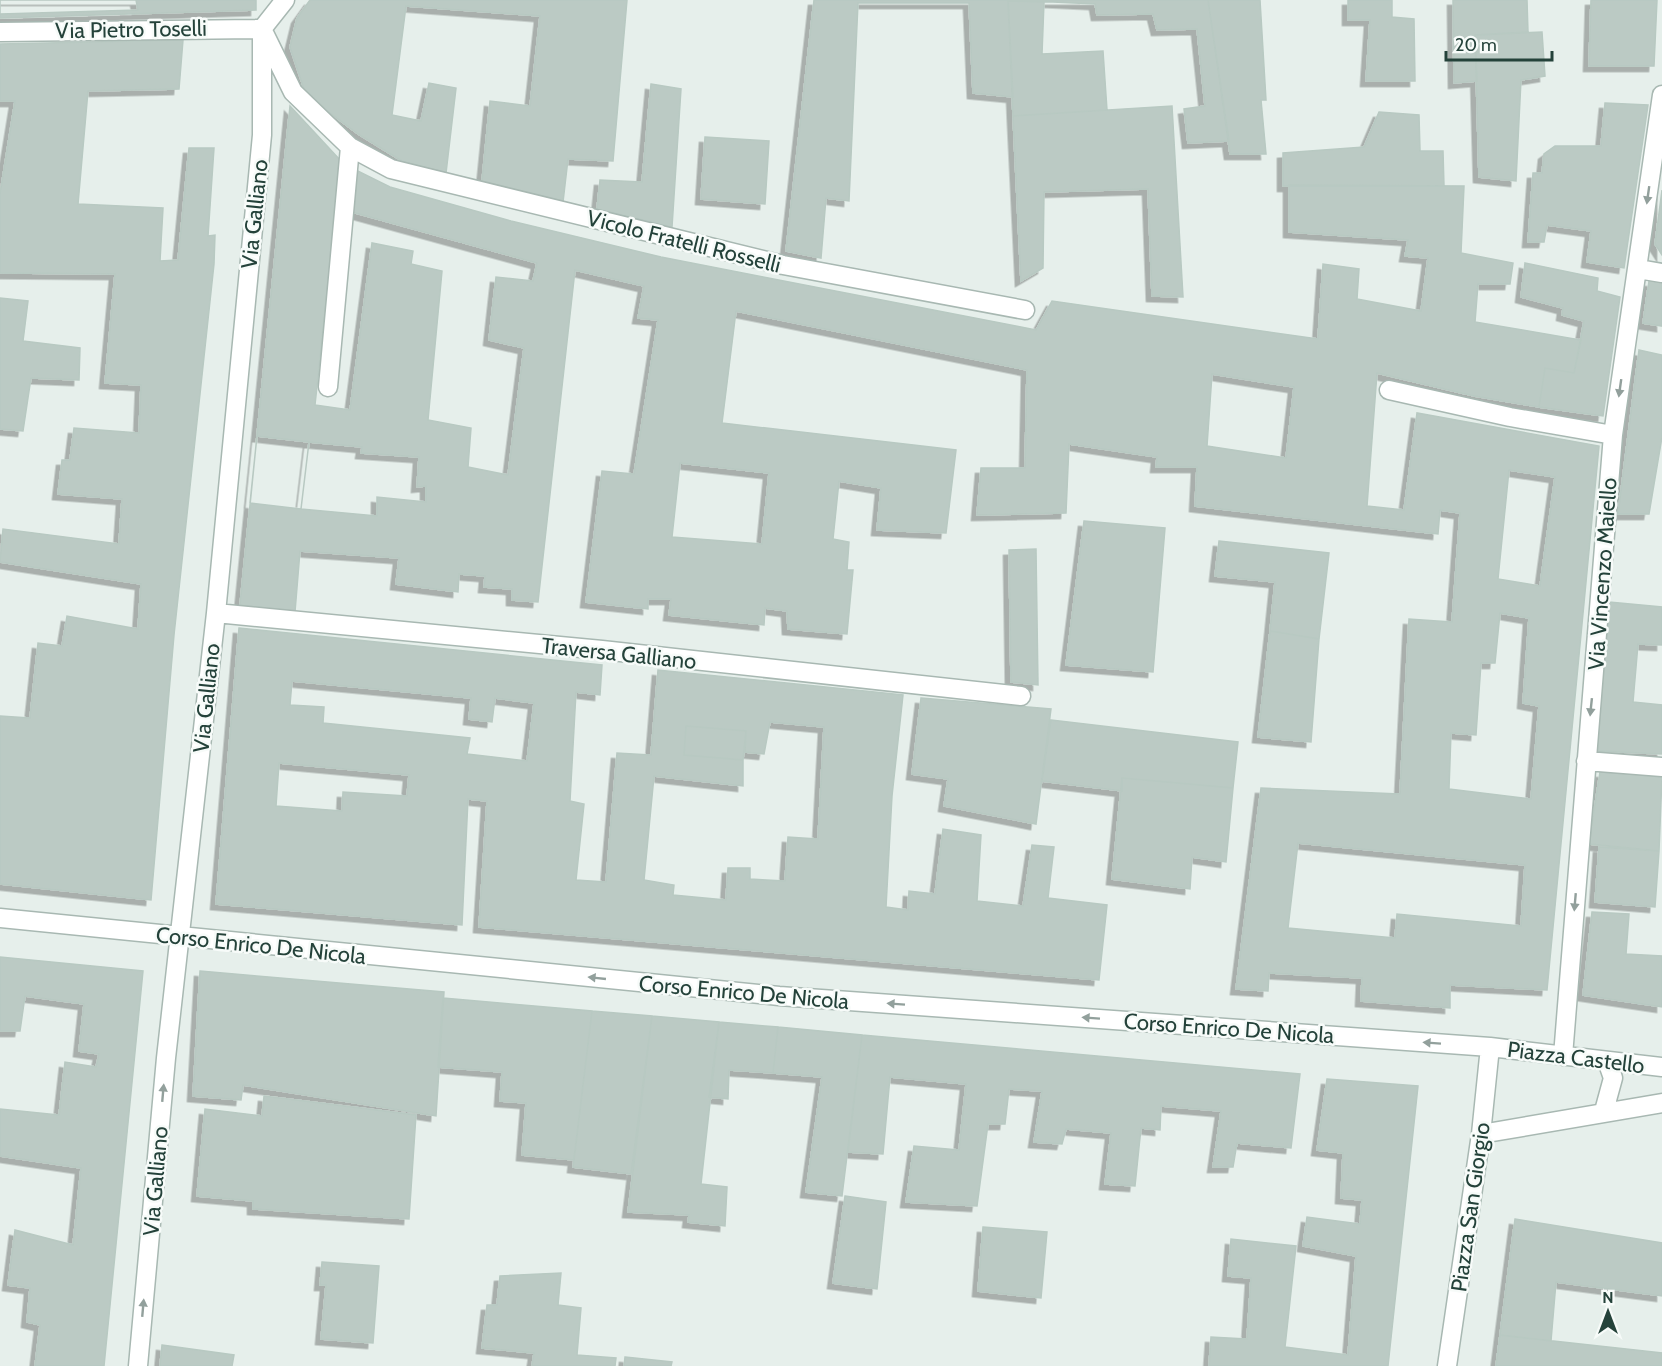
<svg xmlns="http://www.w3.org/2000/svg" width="1662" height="1366" font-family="Cabin,sans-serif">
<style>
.building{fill:#bbcac4;stroke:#b8c9c2;stroke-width:1.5;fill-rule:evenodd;filter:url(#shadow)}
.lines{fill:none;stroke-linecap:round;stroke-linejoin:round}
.minor-casing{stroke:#a8b8b2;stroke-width:21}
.minor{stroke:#fff;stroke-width:18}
.oneway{fill:#92a09c}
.labels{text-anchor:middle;stroke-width:5;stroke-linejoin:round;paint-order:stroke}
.street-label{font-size:22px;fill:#24423a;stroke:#f7fbf9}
</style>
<defs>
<filter id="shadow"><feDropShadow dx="-5.5" dy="5.5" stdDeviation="0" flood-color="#0004"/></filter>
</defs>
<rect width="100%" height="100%" fill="#e6efeb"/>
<!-- building -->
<path class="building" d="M 0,0 L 256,0 L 256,10 L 0,18 Z
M 0,0 L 136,0 L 138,10 L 0,14 Z
M 310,0 L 627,0 L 613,161 L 568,159 L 563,202 L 482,181 L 490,101 L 530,106 L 540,16 L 406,6 L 392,115 L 421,121 L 429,83 L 456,88 L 446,173 L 402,161 L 358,134 L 326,110 L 304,89 L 290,47 L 297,18 Z
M 814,0 L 1008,0 L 1013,97 L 973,93 L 969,3 L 858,3 L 849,201 L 826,198 L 821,258 L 786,251 Z
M 1208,0 L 1229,141 L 1188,143 L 1184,109 L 1205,106 L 1197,29 L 1157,30 L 1153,14 L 1097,15 L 1095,4 L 1008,0 Z
M 1208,0 L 1260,0 L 1266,100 L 1261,100 L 1266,154 L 1230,154 Z
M 1348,0 L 1392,0 L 1392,17 L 1414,19 L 1415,81 L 1366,81 L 1370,20 L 1348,20 Z
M 1453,0 L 1527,0 L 1528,32 L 1475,35 L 1477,81 L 1454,83 Z
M 1591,0 L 1657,0 L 1654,66 L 1589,66 Z
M 1008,1 L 1044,2 L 1042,54 L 1103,51 L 1107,110 L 1013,116 Z
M 1542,32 L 1545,76 L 1521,80 L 1516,181 L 1479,177 L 1475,35 Z
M 183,40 L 179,89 L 88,91 L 78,204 L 163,208 L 160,261 L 178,260 L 189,148 L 214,148 L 208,236 L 215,235 L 214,264 L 174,635 L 151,900 L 0,884 L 0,716 L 30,718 L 38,643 L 62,646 L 67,616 L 138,629 L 141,584 L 0,562 L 3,529 L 119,544 L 122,499 L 58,494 L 62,460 L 70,460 L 74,428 L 139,433 L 141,385 L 105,383 L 115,274 L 0,273 L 0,194 L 15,101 L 0,101 L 0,44 Z
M 651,84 L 681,89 L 672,227 L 597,209 L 600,180 L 642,182 Z
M 1605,103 L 1648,105 L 1624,268 L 1587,262 L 1591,231 L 1547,225 L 1544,242 L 1528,242 L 1533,173 L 1542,173 L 1544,154 L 1555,146 L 1601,146 Z
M 290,106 L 341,161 L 315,405 L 350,410 L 372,243 L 413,251 L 411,264 L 442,271 L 428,420 L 471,428 L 468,467 L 508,475 L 524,348 L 489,340 L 496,277 L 533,281 L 537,263 L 348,211 L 358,171 L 390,187 L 511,221 L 661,257 L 1036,330 L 1052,301 L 1318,339 L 1323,264 L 1359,269 L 1357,299 L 1421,311 L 1428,258 L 1405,256 L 1408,240 L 1289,232 L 1289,185 L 1464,186 L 1461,253 L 1513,263 L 1510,284 L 1478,284 L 1475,322 L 1581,340 L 1574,373 L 1545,368 L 1539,407 L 1474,396 L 1377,373 L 1367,506 L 1404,510 L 1417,413 L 1599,446 L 1547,990 L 1450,985 L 1450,1008 L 1361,1001 L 1362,978 L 1269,973 L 1268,991 L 1236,989 L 1261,788 L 1400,794 L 1409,619 L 1452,622 L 1460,513 L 1440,510 L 1438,534 L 1195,506 L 1197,467 L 1156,467 L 1157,457 L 1069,444 L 1066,513 L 977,515 L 981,468 L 1025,468 L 1027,370 L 736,311 L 722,423 L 956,450 L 946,533 L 877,530 L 881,488 L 839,481 L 833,539 L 849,542 L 847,570 L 853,570 L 847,634 L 788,629 L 787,611 L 765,608 L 764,625 L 669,615 L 671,599 L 648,599 L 648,609 L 586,602 L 602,471 L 634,474 L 658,320 L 638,318 L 644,286 L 575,270 L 538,602 L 512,600 L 512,589 L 484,587 L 485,576 L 459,574 L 458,592 L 396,584 L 399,558 L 300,551 L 295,612 L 240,605 ZM 1212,374 L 1294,387 L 1286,458 L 1207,446 ZM 309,442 L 362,447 L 361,453 L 419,457 L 417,487 L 426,486 L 426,502 L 377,497 L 377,516 L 301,509 ZM 680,463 L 769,473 L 762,544 L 672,537 ZM 1509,470 L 1555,477 L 1540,586 L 1498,579 ZM 1500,613 L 1529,618 L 1523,703 L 1539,706 L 1531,799 L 1449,789 L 1451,733 L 1476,735 L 1481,663 L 1495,663 ZM 1298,843 L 1525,865 L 1521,926 L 1397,914 L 1395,938 L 1288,928 Z
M 1172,106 L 1183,297 L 1152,296 L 1148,189 L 1044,192 L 1043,268 L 1021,281 L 1013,116 Z
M 1379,112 L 1419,115 L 1420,151 L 1443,151 L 1444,186 L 1283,186 L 1283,153 L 1364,147 Z
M 705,137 L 769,141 L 765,204 L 701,199 Z
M 1662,190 L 1662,255 L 1655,244 Z
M 1525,263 L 1598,278 L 1597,291 L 1620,297 L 1603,416 L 1539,407 L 1545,368 L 1574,373 L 1584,321 L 1562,315 L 1563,308 L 1521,297 Z
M 1649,281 L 1662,282 L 1662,326 L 1643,323 Z
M 0,298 L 28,301 L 23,341 L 80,348 L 79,380 L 31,378 L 23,431 L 0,429 Z
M 1639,350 L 1662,355 L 1662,437 L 1649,514 L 1618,514 Z
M 257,436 L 309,442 L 301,509 L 250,503 Z
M 1084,521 L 1165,528 L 1153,672 L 1066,665 Z
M 1219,541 L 1329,553 L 1319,639 L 1270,631 L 1275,582 L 1215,576 Z
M 1036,549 L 1038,685 L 1011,682 L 1009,550 Z
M 1609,602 L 1662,607 L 1662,645 L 1638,644 L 1633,702 L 1662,705 L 1662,754 L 1596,751 Z
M 239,628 L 602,665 L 600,695 L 576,692 L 570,801 L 584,804 L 576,880 L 606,882 L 617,753 L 651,755 L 658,670 L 903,695 L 892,796 L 886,907 L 908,910 L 909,891 L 935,894 L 943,829 L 981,835 L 977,901 L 1023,906 L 1032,845 L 1054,847 L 1048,898 L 1107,905 L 1099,980 L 479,927 L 487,801 L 468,799 L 462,925 L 216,904 ZM 292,681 L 471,698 L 469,719 L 492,722 L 495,698 L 534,703 L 527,761 L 467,754 L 470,738 L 323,723 L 324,707 L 290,705 ZM 770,722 L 824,727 L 818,839 L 788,837 L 785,881 L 750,879 L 750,868 L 728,868 L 726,900 L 673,895 L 674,885 L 644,880 L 654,776 L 743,786 L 743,760 L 684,755 L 686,726 L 746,731 L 745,752 L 764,754 ZM 279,763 L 409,775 L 407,796 L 343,792 L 342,811 L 276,806 Z
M 1270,631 L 1319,639 L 1311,742 L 1258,737 Z
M 921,698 L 1051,709 L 1036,824 L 944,806 L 948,779 L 912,774 Z
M 1051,720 L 1238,742 L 1233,788 L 1122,778 L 1122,791 L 1042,781 Z
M 686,726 L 746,731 L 743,760 L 684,755 Z
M 1600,772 L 1662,776 L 1659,851 L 1589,844 Z
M 1122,778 L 1233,788 L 1226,862 L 1192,857 L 1190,889 L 1112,879 Z
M 1599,847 L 1659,851 L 1655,907 L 1595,902 Z
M 1592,912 L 1629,914 L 1626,954 L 1662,956 L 1662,1007 L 1583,995 Z
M 0,957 L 143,971 L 104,1366 L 35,1366 L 40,1325 L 27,1322 L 30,1288 L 8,1285 L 15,1230 L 73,1245 L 81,1168 L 0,1156 L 0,1109 L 59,1115 L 65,1062 L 96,1067 L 99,1054 L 79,1051 L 84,1004 L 25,996 L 20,1031 L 0,1031 Z
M 200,971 L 444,992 L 436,1116 L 243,1085 L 241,1100 L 193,1096 Z
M 443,998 L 592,1011 L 574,1160 L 522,1155 L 526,1103 L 500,1101 L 502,1072 L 438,1067 Z
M 592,1011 L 652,1016 L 631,1174 L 573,1167 Z
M 652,1016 L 719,1022 L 701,1184 L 727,1187 L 725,1226 L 688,1222 L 689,1215 L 628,1212 Z
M 719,1022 L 778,1027 L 773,1073 L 729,1070 L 728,1099 L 709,1097 Z
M 778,1027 L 862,1035 L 842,1196 L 806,1192 L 822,1077 L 773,1073 Z
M 862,1035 L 1300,1074 L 1291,1148 L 1237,1143 L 1233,1167 L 1213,1167 L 1221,1111 L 1161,1106 L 1160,1130 L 1141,1128 L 1135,1186 L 1105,1184 L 1111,1133 L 1066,1129 L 1062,1144 L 1034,1142 L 1042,1091 L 1009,1089 L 1005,1124 L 988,1124 L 977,1206 L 906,1202 L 914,1146 L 959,1150 L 966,1084 L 890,1077 L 883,1154 L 848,1152 Z
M 1327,1079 L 1418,1086 L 1388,1366 L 1209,1366 L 1211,1337 L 1247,1339 L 1251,1278 L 1228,1276 L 1231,1239 L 1296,1246 L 1285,1347 L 1348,1355 L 1356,1256 L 1303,1246 L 1307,1217 L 1360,1224 L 1362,1200 L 1341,1198 L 1343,1153 L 1317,1150 Z
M 264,1096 L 416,1115 L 409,1219 L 253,1209 L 253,1201 L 197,1196 L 205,1109 L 262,1116 Z
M 845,1196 L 886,1202 L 877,1289 L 833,1283 Z
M 1515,1219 L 1662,1243 L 1662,1296 L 1556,1282 L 1551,1341 L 1500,1335 Z
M 983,1227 L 1047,1232 L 1041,1298 L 978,1291 Z
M 322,1262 L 379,1266 L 373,1343 L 321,1339 L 326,1285 L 320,1285 Z
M 561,1273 L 558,1305 L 581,1308 L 577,1355 L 616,1358 L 615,1366 L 532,1366 L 534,1353 L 482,1348 L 487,1305 L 497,1305 L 500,1276 Z
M 1500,1335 L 1662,1353 L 1662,1366 L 1496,1366 Z
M 162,1345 L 234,1355 L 232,1366 L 160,1366 Z
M 625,1357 L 672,1362 L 671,1366 L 624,1366 Z"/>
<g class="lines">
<!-- minor casing -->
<g class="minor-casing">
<path id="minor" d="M 262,29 L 285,0
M 0,32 L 262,29
M 264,33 L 293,92 L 350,147 L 391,169 L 783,265 L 1025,310
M 1638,269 L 1662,273
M 328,387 L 350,147
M 1389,390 L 1510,417 L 1613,435
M 216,613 L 602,650 L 1021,696
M 1586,761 L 1662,767
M 0,918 L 779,996 L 1490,1047 L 1662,1067
M 1563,1056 L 1613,435 L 1662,95
M 1604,1111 L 1613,1078 L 1607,1061
M 1481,1134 L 1662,1103
M 138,1366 L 166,1058 L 216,613 L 262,135 L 262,29
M 1447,1366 L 1481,1134 L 1490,1047"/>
</g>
<!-- minor -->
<use href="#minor" class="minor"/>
</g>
<!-- one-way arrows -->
<defs><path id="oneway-solid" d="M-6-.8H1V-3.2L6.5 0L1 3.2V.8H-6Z" transform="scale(1.5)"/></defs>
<g class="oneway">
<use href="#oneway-solid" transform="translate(1648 195) rotate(98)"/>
<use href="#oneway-solid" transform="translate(1620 388) rotate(98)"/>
<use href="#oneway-solid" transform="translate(1591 707) rotate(96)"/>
<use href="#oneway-solid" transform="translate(1575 902) rotate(95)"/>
<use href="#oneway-solid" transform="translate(597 978) rotate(-174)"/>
<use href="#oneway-solid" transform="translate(896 1004) rotate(-176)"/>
<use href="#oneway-solid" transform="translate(1091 1018) rotate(-176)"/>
<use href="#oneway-solid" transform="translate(1432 1043) rotate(-176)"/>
<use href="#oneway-solid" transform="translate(163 1093) rotate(-85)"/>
<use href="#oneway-solid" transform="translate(143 1308) rotate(-85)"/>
</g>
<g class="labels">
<!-- street labels -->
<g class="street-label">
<text transform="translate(131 29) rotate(-1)" y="8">Via Pietro Toselli</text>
<text transform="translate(254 214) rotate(-84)" y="8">Via Galliano</text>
<text transform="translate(684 241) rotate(14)" y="8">Vicolo Fratelli Rosselli</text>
<text transform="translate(1602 574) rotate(-86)" y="8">Via Vincenzo Maiello</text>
<text transform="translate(619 653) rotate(6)" y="8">Traversa Galliano</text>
<text transform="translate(206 698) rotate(-84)" y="8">Via Galliano</text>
<text transform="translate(261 945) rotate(6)" y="8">Corso Enrico De Nicola</text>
<text transform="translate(744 992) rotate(5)" y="8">Corso Enrico De Nicola</text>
<text transform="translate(1229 1028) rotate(4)" y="8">Corso Enrico De Nicola</text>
<text transform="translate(1576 1057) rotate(7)" y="8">Piazza Castello</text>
<text transform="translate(155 1181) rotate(-85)" y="8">Via Galliano</text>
<text transform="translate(1470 1207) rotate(-82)" y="8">Piazza San Giorgio</text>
</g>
</g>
<!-- north arrow -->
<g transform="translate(1608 1312)" stroke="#f7fbf9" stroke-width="4.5" paint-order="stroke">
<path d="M0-4.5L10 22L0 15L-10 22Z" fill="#24423a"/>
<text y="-9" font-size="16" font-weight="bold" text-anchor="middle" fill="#24423a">N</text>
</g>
<!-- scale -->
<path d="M1446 51v9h106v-9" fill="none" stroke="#24423a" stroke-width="3"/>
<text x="1455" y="51" font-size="18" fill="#24423a" stroke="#f7fbf9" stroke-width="4.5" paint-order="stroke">20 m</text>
</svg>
